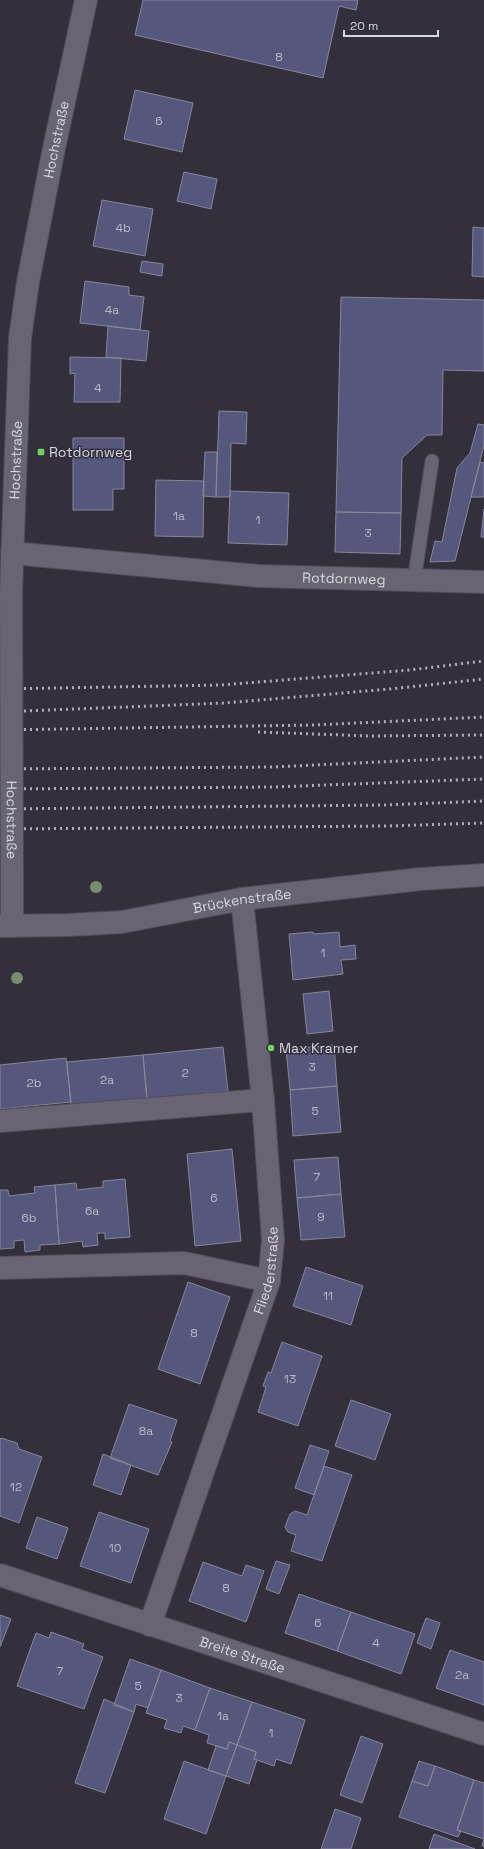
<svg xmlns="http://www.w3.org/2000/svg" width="484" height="1849" font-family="'Space Grotesk',sans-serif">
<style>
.building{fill:#56577c;stroke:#868799}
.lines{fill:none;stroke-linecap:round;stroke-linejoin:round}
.service-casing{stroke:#504c58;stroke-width:15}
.minor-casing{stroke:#504c58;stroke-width:24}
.service{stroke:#686474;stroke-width:13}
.minor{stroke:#686474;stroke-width:22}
.rail{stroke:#b1aeb8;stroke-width:3;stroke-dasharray:2 4;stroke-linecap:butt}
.minor-bridge-casing{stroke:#504c58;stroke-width:24;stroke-linecap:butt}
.minor-bridge{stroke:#686474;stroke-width:22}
.tree{fill:#798c72}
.poi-dot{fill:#70d35f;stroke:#332f3d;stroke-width:1.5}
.labels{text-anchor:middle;stroke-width:3;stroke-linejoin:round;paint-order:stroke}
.number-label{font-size:12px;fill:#b8b6c6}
.street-label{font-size:14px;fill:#d8d6df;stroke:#332f3d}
.poi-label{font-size:14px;fill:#d8d6df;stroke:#332f3d;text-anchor:start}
</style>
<rect width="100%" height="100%" fill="#332f3d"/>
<!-- building -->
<path class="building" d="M 143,0 L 358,0 L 356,10 L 339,6 L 323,78 L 135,35 Z
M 135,90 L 193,103 L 182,152 L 124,139 Z
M 184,172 L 217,179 L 211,209 L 177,201 Z
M 102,200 L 153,209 L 145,256 L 93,246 Z
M 473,227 L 484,228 L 484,277 L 472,276 Z
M 142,261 L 163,264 L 162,276 L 140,272 Z
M 85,281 L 129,287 L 129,295 L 144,297 L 140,330 L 80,323 Z
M 341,297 L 484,300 L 484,371 L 443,370 L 442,435 L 427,435 L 402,458 L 401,513 L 336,512 Z
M 108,326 L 149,331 L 146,361 L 106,357 Z
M 70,357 L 121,358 L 120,402 L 74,402 L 75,373 L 70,374 Z
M 219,411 L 247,412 L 246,444 L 231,443 L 230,497 L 216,497 Z
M 478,424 L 484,425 L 484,445 L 455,561 L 430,562 L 435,541 L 442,542 L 457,468 L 470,453 Z
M 73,438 L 124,438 L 124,489 L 113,489 L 113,510 L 73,510 Z
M 205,452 L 217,452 L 216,497 L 203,496 Z
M 480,462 L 484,463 L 484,497 L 471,497 Z
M 156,480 L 204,481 L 203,537 L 155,536 Z
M 230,491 L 289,493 L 287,545 L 228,543 Z
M 484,509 L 484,537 L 481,537 Z
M 336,512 L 401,513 L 400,554 L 335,552 Z
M 313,932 L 314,934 L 339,932 L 340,947 L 355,945 L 356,959 L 341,960 L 343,974 L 293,980 L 289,934 Z
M 329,991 L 333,1031 L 307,1034 L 303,994 Z
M 334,1045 L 337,1086 L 290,1090 L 286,1049 Z
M 223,1047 L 228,1091 L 147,1099 L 143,1055 Z
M 143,1055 L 147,1099 L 71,1106 L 67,1062 Z
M 66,1058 L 71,1102 L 0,1109 L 0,1065 Z
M 337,1086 L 341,1132 L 293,1136 L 290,1090 Z
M 232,1149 L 241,1241 L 195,1246 L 187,1154 Z
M 338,1157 L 341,1194 L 297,1198 L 294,1160 Z
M 125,1179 L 130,1237 L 105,1239 L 105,1233 L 97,1233 L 98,1245 L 83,1247 L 82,1241 L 59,1244 L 55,1185 L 76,1183 L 77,1190 L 103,1187 L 103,1181 Z
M 55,1185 L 59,1244 L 40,1245 L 40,1250 L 25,1252 L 24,1240 L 14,1241 L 14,1248 L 0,1249 L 0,1190 L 8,1190 L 9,1196 L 35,1193 L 34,1187 Z
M 341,1194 L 345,1237 L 301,1240 L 297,1198 Z
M 306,1267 L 363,1286 L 351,1325 L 293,1306 Z
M 188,1282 L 230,1297 L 200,1384 L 158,1369 Z
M 282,1342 L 322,1356 L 298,1426 L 258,1412 L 266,1387 L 263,1386 L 268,1372 L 271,1373 Z
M 351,1400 L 391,1414 L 375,1460 L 335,1446 Z
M 129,1404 L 177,1420 L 170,1441 L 172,1442 L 158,1475 L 110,1458 Z
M 1,1438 L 17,1443 L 19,1449 L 42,1457 L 19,1523 L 0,1516 L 0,1439 Z
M 310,1445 L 329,1451 L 314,1495 L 295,1488 Z
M 103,1454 L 131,1465 L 121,1495 L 93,1485 Z
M 324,1466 L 352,1475 L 322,1561 L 291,1551 L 296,1535 L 288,1532 L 285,1527 L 290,1514 L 295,1511 L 307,1515 Z
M 99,1512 L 149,1529 L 131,1583 L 80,1566 Z
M 37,1517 L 68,1528 L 57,1559 L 26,1548 Z
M 276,1561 L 290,1565 L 279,1594 L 266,1589 Z
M 203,1562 L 242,1576 L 246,1565 L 264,1571 L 246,1622 L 189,1601 Z
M 299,1594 L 351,1612 L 337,1651 L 285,1633 Z
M 351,1612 L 415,1634 L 401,1674 L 337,1651 Z
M 0,1615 L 11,1619 L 0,1647 Z
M 426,1618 L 440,1623 L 431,1649 L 417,1643 Z
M 51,1632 L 84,1644 L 82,1649 L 103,1657 L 84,1709 L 17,1686 L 36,1633 L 49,1638 Z
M 450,1650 L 484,1662 L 484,1705 L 436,1688 Z
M 130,1659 L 161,1670 L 148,1708 L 136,1704 L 134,1712 L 114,1705 Z
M 161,1670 L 210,1688 L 195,1730 L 183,1726 L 181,1733 L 164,1728 L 167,1720 L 146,1713 Z
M 210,1688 L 252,1702 L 237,1745 L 229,1742 L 227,1749 L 207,1743 L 209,1735 L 195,1730 Z
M 104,1699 L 134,1712 L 105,1793 L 75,1783 Z
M 252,1702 L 305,1720 L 291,1764 L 276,1759 L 274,1766 L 254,1759 L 256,1752 L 237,1745 Z
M 361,1736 L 383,1744 L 362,1803 L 340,1795 Z
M 229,1742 L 237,1745 L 226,1776 L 208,1770 L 216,1746 L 227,1749 Z
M 237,1745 L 256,1752 L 254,1759 L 257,1760 L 249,1784 L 226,1776 Z
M 184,1761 L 226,1776 L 206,1834 L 164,1819 Z
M 419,1761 L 435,1766 L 428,1786 L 412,1781 Z
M 435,1766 L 474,1780 L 457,1830 L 461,1831 L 458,1837 L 399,1817 L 412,1781 L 428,1786 Z
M 474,1780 L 484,1783 L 484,1846 L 482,1846 L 484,1839 L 457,1830 Z
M 335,1809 L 361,1818 L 351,1849 L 321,1849 Z
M 434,1834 L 475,1849 L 429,1849 Z"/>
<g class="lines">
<!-- service casing -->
<g class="service-casing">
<path id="service" d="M 414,581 L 432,461"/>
</g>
<!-- minor casing -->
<g class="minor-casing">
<g id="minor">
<path id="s1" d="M 12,553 L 258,576 L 484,582"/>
<path id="s2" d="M 11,593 L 20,338 L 28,282 L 53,153 L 86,0"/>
<path id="s3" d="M 0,926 L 69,925 L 122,922 L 242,899 L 421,879 L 484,875"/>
<path d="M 12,926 L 12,880"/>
<path d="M 0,1121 L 263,1100"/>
<path d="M 0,1268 L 184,1263 L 269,1281"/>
<path id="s4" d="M 0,1575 L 484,1734"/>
<path id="s5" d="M 150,1625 L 269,1281 L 273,1240 L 263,1100 L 242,899"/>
</g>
</g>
<!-- service -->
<use href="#service" class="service"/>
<!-- minor -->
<use href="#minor" class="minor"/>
<!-- rail -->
<path class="rail" d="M 0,689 L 221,685 L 410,670 L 484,661
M 0,712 L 225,703 L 390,689 L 484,679
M 0,730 L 314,725 L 484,717
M 258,732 L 370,736 L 484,735
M 0,769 L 273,767 L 484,757
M 0,789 L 273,787 L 484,779
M 0,809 L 386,805 L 484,801
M 0,829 L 387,826 L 484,823"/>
<!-- minor-bridge casing -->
<g class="minor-bridge-casing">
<g id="minor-bridge">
<path id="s6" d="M 11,593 L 12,880"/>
</g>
</g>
<!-- minor-bridge -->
<use href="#minor-bridge" class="minor-bridge"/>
</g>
<!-- trees -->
<g class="tree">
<circle cx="96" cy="887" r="6"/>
<circle cx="17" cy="978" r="6"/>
</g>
<!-- markers -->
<g class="poi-dot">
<rect x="37" y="448" width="8" height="8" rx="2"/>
<circle cx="271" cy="1048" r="4"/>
</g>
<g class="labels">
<!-- number labels -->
<g class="number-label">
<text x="279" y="61">8</text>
<text x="159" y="125">6</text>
<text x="123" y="232">4b</text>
<text x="112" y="314">4a</text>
<text x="98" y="392">4</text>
<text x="179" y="520">1a</text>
<text x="258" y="524">1</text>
<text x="368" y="537">3</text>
<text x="323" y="957">1</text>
<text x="312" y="1071">3</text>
<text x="185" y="1077">2</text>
<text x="107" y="1084">2a</text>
<text x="34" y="1087">2b</text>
<text x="315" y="1115">5</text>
<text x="317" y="1181">7</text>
<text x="214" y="1202">6</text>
<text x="92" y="1215">6a</text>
<text x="321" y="1221">9</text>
<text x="29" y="1222">6b</text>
<text x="328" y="1300">11</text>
<text x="194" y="1337">8</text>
<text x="290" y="1383">13</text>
<text x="146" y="1435">8a</text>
<text x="16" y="1491">12</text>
<text x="115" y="1552">10</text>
<text x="226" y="1592">8</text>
<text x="318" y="1627">6</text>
<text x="376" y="1647">4</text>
<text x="60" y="1675">7</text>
<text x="462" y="1679">2a</text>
<text x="138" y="1690">5</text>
<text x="179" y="1702">3</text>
<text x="223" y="1720">1a</text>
<text x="271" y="1737">1</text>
</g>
<!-- street labels -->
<g class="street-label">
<text dy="5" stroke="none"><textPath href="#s2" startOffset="457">Hochstraße</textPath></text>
<text dy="5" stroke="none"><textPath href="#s2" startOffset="133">Hochstraße</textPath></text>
<text dy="5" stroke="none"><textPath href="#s1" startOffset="333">Rotdornweg</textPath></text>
<text dy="5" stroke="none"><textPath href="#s6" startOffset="227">Hochstraße</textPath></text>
<text dy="5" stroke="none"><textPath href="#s3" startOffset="244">Brückenstraße</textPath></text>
<text dy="5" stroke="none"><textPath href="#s5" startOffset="374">Fliederstraße</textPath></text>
<text dy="5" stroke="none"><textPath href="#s4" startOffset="255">Breite Straße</textPath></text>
</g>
<!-- poi labels -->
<g class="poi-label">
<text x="49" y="457">Rotdornweg</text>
<text x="279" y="1053">Max Kramer</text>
</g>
</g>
<!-- scale -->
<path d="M344 30v6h94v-6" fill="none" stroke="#d8d6df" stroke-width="2"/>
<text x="350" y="30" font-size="12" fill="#d8d6df" stroke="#332f3d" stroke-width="3" paint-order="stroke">20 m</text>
</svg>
